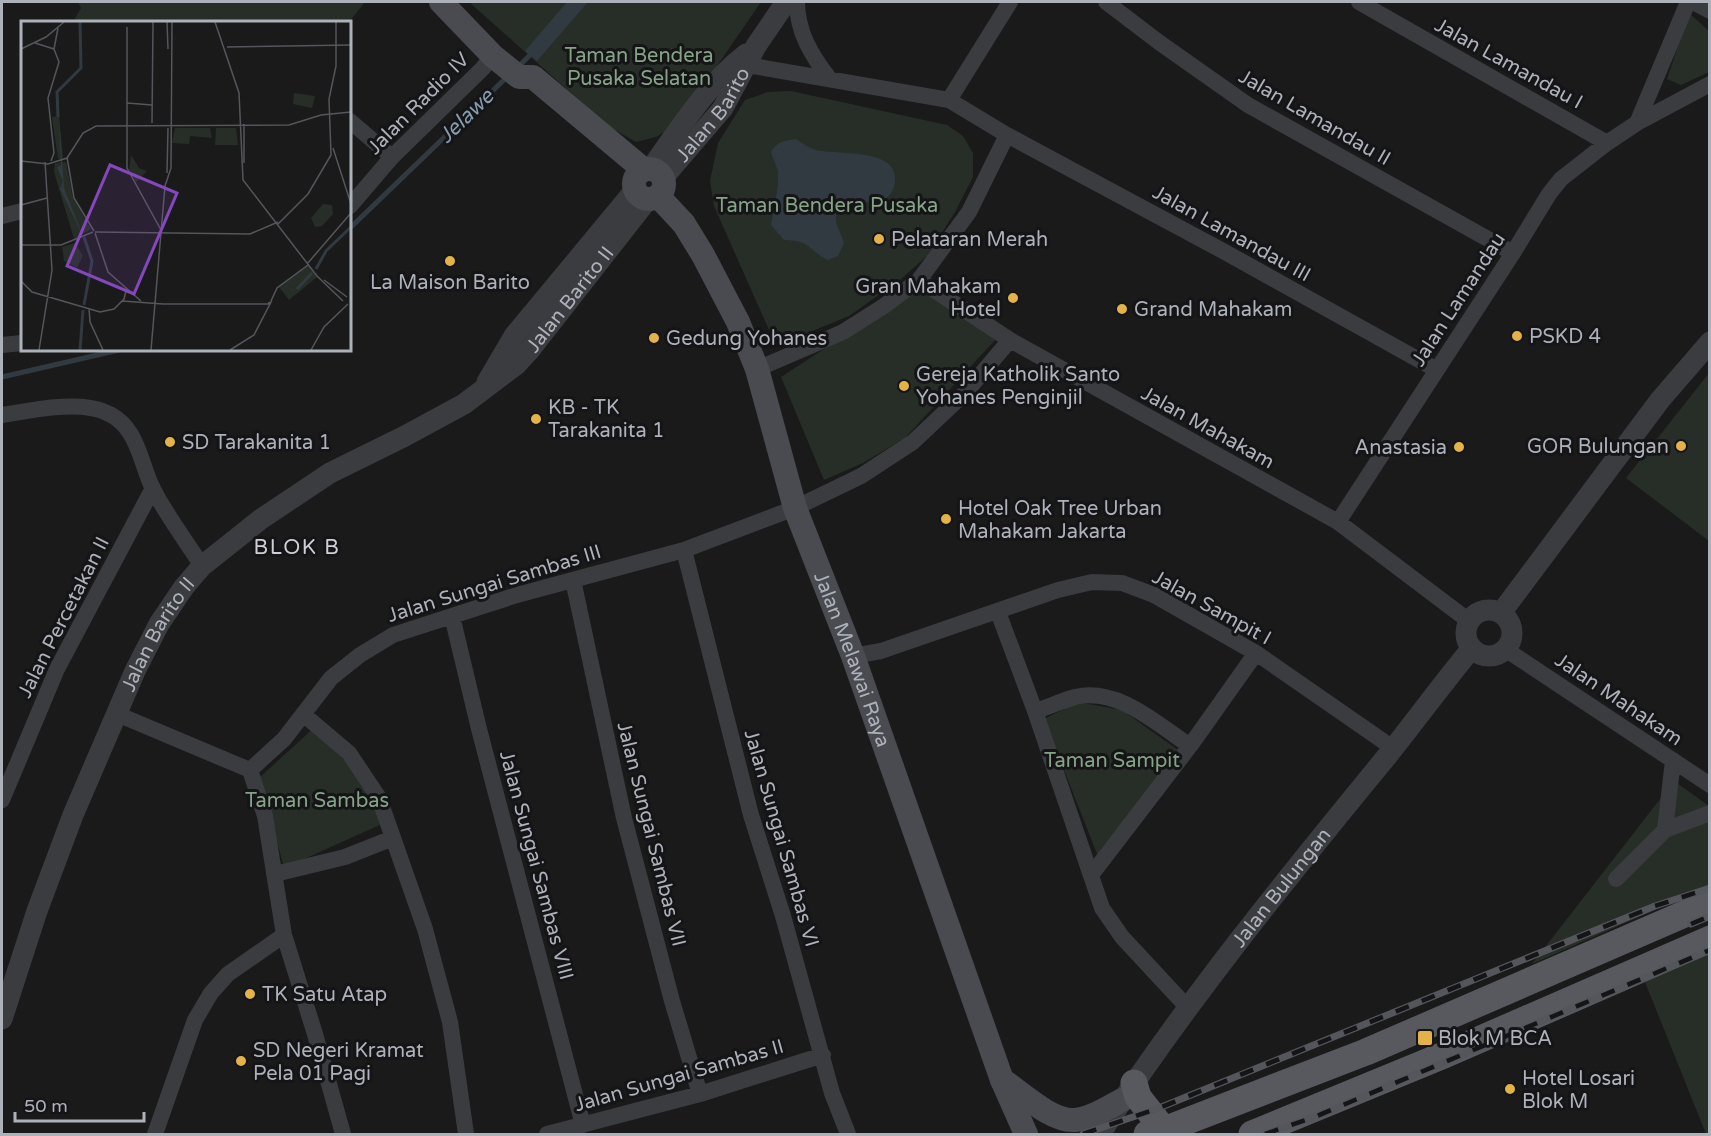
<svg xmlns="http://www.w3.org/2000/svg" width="1711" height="1136" font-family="'Varela Round',sans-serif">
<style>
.green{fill:#262e27}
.water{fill:#323a41}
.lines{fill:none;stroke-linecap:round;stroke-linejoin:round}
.stream{stroke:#323a41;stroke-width:5}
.minor{stroke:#3b3c40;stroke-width:16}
.tertiary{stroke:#3b3c40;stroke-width:21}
.secondary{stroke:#494b50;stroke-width:24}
.primary{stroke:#57595f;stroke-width:27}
.rail-casing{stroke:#54565b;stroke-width:7}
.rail{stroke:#151416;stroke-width:4.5;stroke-dasharray:14;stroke-linecap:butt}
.poi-dot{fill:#e3b34a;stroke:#151416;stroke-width:2}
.labels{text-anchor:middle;stroke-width:6;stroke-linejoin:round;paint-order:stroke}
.park-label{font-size:20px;fill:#86a388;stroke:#151416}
.street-label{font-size:20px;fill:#adb1ba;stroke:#151416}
.poi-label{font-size:20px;fill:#adb1ba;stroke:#151416;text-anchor:start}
.water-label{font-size:21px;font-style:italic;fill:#889db1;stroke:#151416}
.neighbourhood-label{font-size:21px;letter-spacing:1.5px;fill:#ced0d6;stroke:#151416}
.inset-river{fill:none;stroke:#323a41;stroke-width:3}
.inset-road{fill:none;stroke:#55565b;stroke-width:1.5}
.view{fill:#8547be;fill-opacity:0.15;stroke:#8547be;stroke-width:3}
.inset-edge{fill:none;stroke:#adb1ba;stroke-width:3}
</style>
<rect width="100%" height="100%" fill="#1a1a1b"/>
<!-- green -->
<path class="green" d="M 78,2 L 365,2 L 349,22 L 73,22 L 81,8 Z
M 469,2 L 761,2 L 677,124 L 656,137 L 636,142 L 608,126 Z
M 1689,13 L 1709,31 L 1709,72 L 1681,85 L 1667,79 Z
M 791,91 L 947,125 L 963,136 L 973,153 L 973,177 L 955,212 L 928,255 L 900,280 L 849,316 L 805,334 L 773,339 L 714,206 L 710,181 L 718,143 L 745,100 L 768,92 Z
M 924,288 L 997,338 L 905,438 L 863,463 L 824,480 L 781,377 L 890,306 Z
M 1709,373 L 1709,541 L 1626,478 Z
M 1078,702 L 1122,710 L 1178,750 L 1099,859 L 1044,719 Z
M 316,726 L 366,786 L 382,824 L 284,868 L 260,777 Z
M 1674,781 L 1709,806 L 1709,886 L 1532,964 Z
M 1709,952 L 1709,1134 L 1706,1134 L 1645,982 Z"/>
<!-- water -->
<path class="water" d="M 567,2 L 588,2 L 537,61 L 525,51 Z
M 796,139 C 802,143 809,148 816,150 C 837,155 896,148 895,179 C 895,192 886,203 872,203 C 866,203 860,199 854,199 C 842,199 835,210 836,221 C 837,228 842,235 844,243 L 838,256 L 828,260 C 806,249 813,241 784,240 L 771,225 L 778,186 L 778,171 L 771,152 C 778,141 784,141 796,139 Z"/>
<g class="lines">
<!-- stream -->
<path class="stream" d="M 518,67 L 535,50
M 350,228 L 509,75
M 2,377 L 119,350"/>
<!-- minor -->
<path class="minor" d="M 797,2 C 797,31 811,55 829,78
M 1106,2 L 1160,43 L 1248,105 L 1513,253
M 1359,2 L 1607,143
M 1693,2 L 1710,11
M 747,65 L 949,100 L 1007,135 L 969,212 L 919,280 L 884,306 L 843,332 L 757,369
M 949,100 L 1010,2
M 350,121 L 392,157
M 1637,123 L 1688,2
M 1007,135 L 1223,251 L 1437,370
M 350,206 L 392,157 L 482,69 L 493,56
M 2,216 L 22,211
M 919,280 L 1010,340 L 1338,522 L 1469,621
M 2,345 L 22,343
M 2,415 C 41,410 104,391 130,433 C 141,450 144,471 153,489 C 167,516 186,541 202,566
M 1338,522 L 1513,253 L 1549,194 L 1561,179 L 1607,143 L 1637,123 L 1710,84
M 684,550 L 751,815 L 783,916 L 832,1093 L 848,1134
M 573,580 L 624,818 L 672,1001 L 700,1094
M 998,612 L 1035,711 L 1102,908 L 1122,937 L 1188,1008
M 452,616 L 479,729 L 583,1125
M 1505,649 L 1710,785
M 853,656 L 881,651 L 1058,590 L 1092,582 L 1122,583 L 1154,595 L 1256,653 L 1393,748
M 1035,711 C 1048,707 1061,701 1075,697 C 1118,687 1157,724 1190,746
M 117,714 L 250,770 L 265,816 L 284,935 L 315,1034 L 343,1134
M 303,714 L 349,753 L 379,798 L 425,929 L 450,1022 L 466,1134
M 250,770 L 284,739 L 331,678 L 360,655 L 393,635 L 517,595 L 684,550 L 795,508 L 861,476 L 913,442 L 965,393 L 1010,340
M 2,800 L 57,669 L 153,488
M 1665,830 L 1673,760
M 275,874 L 345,857 L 393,838
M 1092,874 L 1190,746 L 1256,653
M 1616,879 L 1665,830 L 1710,813
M 155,1134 L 195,1020 L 211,993 L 228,974 L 284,935
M 547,1134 L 700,1094 L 823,1055"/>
<!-- tertiary -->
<g class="tertiary">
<path d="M 650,170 C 677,132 709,82 746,54"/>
<path id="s1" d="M 663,178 L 723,108 L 756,46 L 786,2"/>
<path d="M 487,382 L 514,336 L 635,190"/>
<circle cx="1489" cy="633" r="23"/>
<path d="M 1501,613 L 1660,400 L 1710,342"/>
<path id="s2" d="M 2,1019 L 37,911 L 73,815 L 135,671 L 159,624 L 184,587 L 202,566 L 261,519 L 330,473 L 405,436 L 464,404 L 517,364 L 529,351 L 648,199"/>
<path id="s3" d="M 1100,1134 C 1187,1001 1287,878 1388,755 C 1416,720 1443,683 1472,648"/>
</g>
<!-- secondary -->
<g class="secondary">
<path d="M 441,2 L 493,56 L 519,77 L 533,77 L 644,170"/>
<circle cx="649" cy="184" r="15"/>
<path id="s4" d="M 658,196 L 684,224 L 703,255 L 738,322 L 757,369 L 795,508 L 853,656 L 1002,1080 L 1026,1134"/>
<path d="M 1002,1080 C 1021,1092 1051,1122 1075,1120 C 1092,1118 1107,1108 1122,1100"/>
</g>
<!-- primary -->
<path class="primary" d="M 1134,1083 L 1138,1097 L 1164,1130
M 1147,1134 L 1164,1130 L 1366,1052 L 1710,903
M 1252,1134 L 1444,1055 L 1710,939"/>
<!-- rail casing -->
<g class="rail-casing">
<path id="rail" d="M 1691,924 L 1710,916
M 1083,1134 L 1159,1108 L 1655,906 L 1710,888
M 1265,1134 L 1317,1116 L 1710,950"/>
</g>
<!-- rail -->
<use href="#rail" class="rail"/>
</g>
<!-- markers -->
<g class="poi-dot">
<circle cx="879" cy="239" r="6"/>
<circle cx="450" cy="261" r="6"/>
<circle cx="1013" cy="298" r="6"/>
<circle cx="1122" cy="309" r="6"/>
<circle cx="1517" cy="336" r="6"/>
<circle cx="654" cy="338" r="6"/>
<circle cx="904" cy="386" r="6"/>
<circle cx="536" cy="419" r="6"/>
<circle cx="170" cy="442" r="6"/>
<circle cx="1681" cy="446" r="6"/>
<circle cx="1459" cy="447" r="6"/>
<circle cx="946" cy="519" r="6"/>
<circle cx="250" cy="994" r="6"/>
<rect x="1417" y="1030" width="16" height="16" rx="3"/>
<circle cx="241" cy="1061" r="6"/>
<circle cx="1510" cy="1089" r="6"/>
</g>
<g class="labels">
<!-- park labels -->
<g class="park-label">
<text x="639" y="62">Taman Bendera<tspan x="639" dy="23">Pusaka Selatan</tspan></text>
<text x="827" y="212">Taman Bendera Pusaka</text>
<text x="1112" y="767">Taman Sampit</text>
<text x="317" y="807">Taman Sambas</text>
</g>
<!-- street labels -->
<g class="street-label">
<text transform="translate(1509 63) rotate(29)" y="7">Jalan Lamandau I</text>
<text transform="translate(418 103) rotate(-45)" y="7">Jalan Radio IV</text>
<text dy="7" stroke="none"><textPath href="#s1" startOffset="81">Jalan Barito</textPath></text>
<text transform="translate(1315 117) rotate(30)" y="7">Jalan Lamandau II</text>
<text transform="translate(1232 233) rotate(29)" y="7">Jalan Lamandau III</text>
<text dy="7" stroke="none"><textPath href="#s2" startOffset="957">Jalan Barito II</textPath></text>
<text transform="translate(1458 299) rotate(-57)" y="7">Jalan Lamandau</text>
<text transform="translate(1208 427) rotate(29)" y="7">Jalan Mahakam</text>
<text transform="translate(494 583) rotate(-17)" y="7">Jalan Sungai Sambas III</text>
<text transform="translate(1212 607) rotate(29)" y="7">Jalan Sampit I</text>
<text transform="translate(63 617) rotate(-63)" y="7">Jalan Percetakan II</text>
<text dy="7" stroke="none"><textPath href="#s2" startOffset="416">Jalan Barito II</textPath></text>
<text dy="7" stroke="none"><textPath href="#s4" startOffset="507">Jalan Melawai Raya</textPath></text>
<text transform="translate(1619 699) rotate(34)" y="7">Jalan Mahakam</text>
<text transform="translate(652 834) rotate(76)" y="7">Jalan Sungai Sambas VII</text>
<text transform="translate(782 838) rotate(74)" y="7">Jalan Sungai Sambas VI</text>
<text transform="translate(537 865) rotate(75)" y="7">Jalan Sungai Sambas VIII</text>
<text dy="7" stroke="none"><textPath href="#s3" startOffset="306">Jalan Bulungan</textPath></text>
<text transform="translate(679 1075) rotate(-16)" y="7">Jalan Sungai Sambas II</text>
</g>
<!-- poi labels -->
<g class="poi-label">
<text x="891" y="246">Pelataran Merah</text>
<text x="450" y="289" text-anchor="middle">La Maison Barito</text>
<text x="1001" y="293" text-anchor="end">Gran Mahakam<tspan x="1001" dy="23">Hotel</tspan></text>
<text x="1134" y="316">Grand Mahakam</text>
<text x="1529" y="343">PSKD 4</text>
<text x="666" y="345">Gedung Yohanes</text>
<text x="916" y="381">Gereja Katholik Santo<tspan x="916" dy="23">Yohanes Penginjil</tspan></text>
<text x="548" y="414">KB - TK<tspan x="548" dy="23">Tarakanita 1</tspan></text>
<text x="182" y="449">SD Tarakanita 1</text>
<text x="1669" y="453" text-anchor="end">GOR Bulungan</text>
<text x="1447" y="454" text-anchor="end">Anastasia</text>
<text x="958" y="515">Hotel Oak Tree Urban<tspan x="958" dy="23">Mahakam Jakarta</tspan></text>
<text x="262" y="1001">TK Satu Atap</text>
<text x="1438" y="1045">Blok M BCA</text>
<text x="253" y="1057">SD Negeri Kramat<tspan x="253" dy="23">Pela 01 Pagi</tspan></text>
<text x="1522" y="1085">Hotel Losari<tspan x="1522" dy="23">Blok M</tspan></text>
</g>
<!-- water labels -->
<g class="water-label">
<text transform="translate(466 116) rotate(-44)" y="7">Jelawe</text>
</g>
<!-- neighbourhood labels -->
<g class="neighbourhood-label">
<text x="297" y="554">BLOK B</text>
</g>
</g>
<!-- overview -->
<g transform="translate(21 21)">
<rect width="330" height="330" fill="#1a1a1b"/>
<path d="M 273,72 L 294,75 L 291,87 L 272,83 ZM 38,95 L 42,137 L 37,138 L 31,96 ZM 154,107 L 189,107 L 191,117 L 169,115 L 168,123 L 151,122 ZM 215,107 L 217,124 L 194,124 L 195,107 ZM 110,134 L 118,147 L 126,150 L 115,161 L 108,149 ZM 45,141 L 52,177 L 70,208 L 53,218 L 33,151 L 34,142 ZM 302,183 L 311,184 L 312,193 L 301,205 L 294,206 L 290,197 ZM 54,222 L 62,235 L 56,247 L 43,240 L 41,226 ZM 287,244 L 296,256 L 268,279 L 258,266 Z" fill="#262e27"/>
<path d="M 38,95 L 43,167 L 62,215 L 39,168 L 42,160 L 36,146 L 40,145 Z" fill="#323a41"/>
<path class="inset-river" d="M 37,96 L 36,71 L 60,47 L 59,1M 63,216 L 71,240 L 63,284M 295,248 L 305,230 L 330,206M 276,268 L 291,252M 59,329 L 62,289"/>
<path class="inset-road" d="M 146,1 L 147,28M 194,1 L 218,72 L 222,159 L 296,255 L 322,280M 106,6 L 106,147 L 140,209M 14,22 L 33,28M 206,26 L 330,24M 0,28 L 25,16 L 43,1M 33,28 L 37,7M 106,82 L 131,84M 131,102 L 132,1M 223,103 L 223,142M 312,127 L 330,183M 46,136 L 53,177 L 73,210M 0,140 L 27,143 L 46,137 L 62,112 L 75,105 L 268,104 L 300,94 L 330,91M 30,140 L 33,132 L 27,77 L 38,41 L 33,28M 146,152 L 147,107M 0,184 L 26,177M 257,203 L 287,173 L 310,134 L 308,78 L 315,45 L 315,1M 74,211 L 229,213 L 257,201M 74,212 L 87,251 L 120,280M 0,224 L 40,224 L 72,211M 286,243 L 330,192M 303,259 L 326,276M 0,260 L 11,271 L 79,291 L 93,288 L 103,278 L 105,270M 101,280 L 142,283 L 249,283 L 250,281 L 247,282M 250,280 L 256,267 L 287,244M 68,287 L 69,301 L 82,329M 18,329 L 31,249 L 24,141M 130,329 L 144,165 L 150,147 L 151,1M 209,329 L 233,314 L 249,283M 290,329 L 303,306 L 327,283"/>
<path class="view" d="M 89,144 L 156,172 L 113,273 L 46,245 Z"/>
<rect width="330" height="330" class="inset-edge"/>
</g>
<!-- border -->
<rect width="1711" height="1136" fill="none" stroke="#adb1ba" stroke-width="6"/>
<!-- scale -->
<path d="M15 1112v9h129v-9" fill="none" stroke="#adb1ba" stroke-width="3"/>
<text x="24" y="1112" font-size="18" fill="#adb1ba" stroke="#151416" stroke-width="4.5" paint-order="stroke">50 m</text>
</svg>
